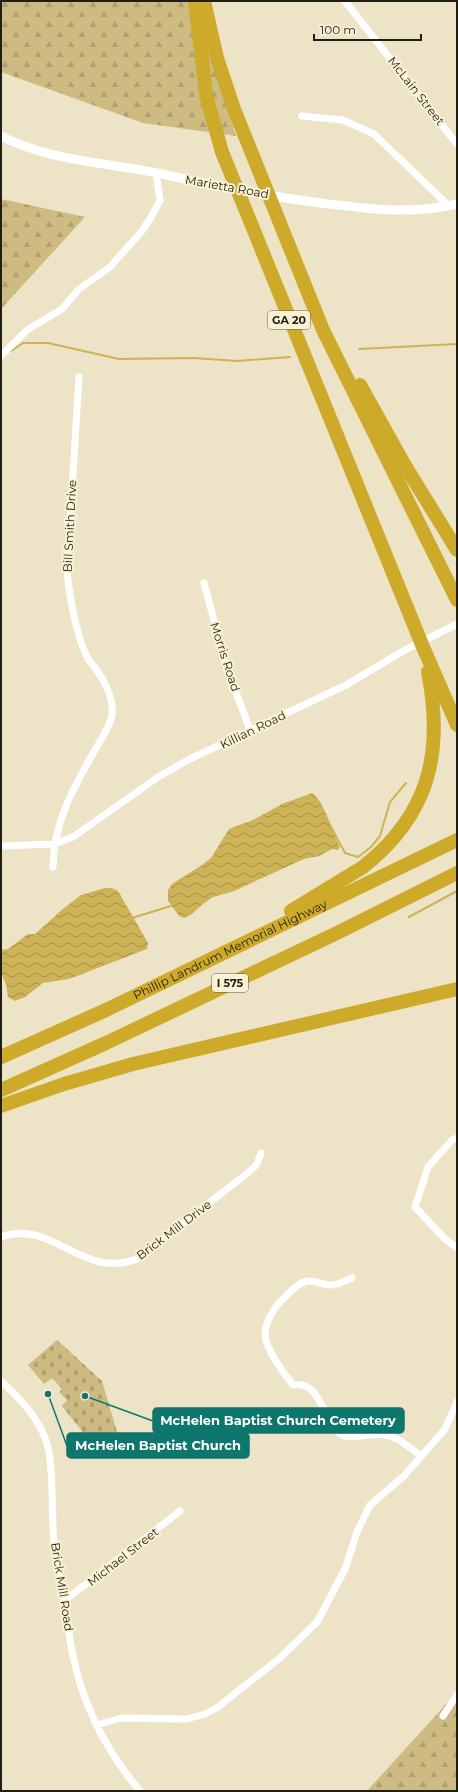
<svg xmlns="http://www.w3.org/2000/svg" width="458" height="1792" font-family="Montserrat,sans-serif">
<style>
.forest{fill:url(#forest-firs)}
.cemetery{fill:url(#cemetery-stones)}
.water{fill:url(#water-waves)}
.lines{fill:none;stroke-linecap:round;stroke-linejoin:round}
.stream{stroke:#cdb257;stroke-width:2}
.minor{stroke:#fff;stroke-width:7}
.tertiary{stroke:#fff;stroke-width:9}
.motorway{stroke:#cdaa29;stroke-width:14}
.labels{text-anchor:middle;stroke-width:4;stroke-linejoin:round;paint-order:stroke}
.shield{fill:#faf1d5;stroke:#615d4c;stroke-width:1}
.shield-label{font-size:11px;font-weight:bold;fill:#201d12}
.street-label{font-size:12px;fill:#201d12;stroke:#faf1d5}
.leader{fill:none;stroke:#0f766e;stroke-width:1.5}
.callout-dot{fill:#0f766e;stroke:#faf1d5;stroke-width:1.5}
.callout{fill:#0f766e;stroke:#0f766e;stroke-width:1.5}
.callout-label{font-size:13px;text-anchor:middle;font-weight:bold;fill:#fff}
</style>
<defs>
<pattern id="forest-firs" width="22" height="20" patternUnits="userSpaceOnUse"><rect width="22" height="20" fill="#cdbb82"/><path d="M5 1l3.5 6h-7zM16 11l3.5 6h-7z" fill="#b0a06f"/></pattern>
<pattern id="cemetery-stones" width="16" height="16" patternUnits="userSpaceOnUse"><rect width="16" height="16" fill="#cdbb82"/><path d="M2 7V4a2 2 0 0 1 4 0v3zM10 15v-3a2 2 0 0 1 4 0v3z" fill="#b0a06f"/></pattern>
<pattern id="water-waves" width="16" height="10" patternUnits="userSpaceOnUse"><rect width="16" height="10" fill="#cdb257"/><path d="M0 5q4-4 8 0t8 0" fill="none" stroke="#a69047"/></pattern>
</defs>
<rect width="100%" height="100%" fill="#ede4c8"/>
<!-- forest -->
<path class="forest" d="M 1,1 L 200,1 L 217,72 L 236,136 L 143,123 L 1,72 Z
M 1,199 L 85,217 L 1,309 Z
M 457,1692 L 457,1791 L 367,1791 Z"/>
<!-- cemetery -->
<path class="cemetery" d="M 57,1340 L 102,1381 L 117,1432 L 93,1445 L 62,1406 L 67,1400 L 59,1392 L 62,1389 L 52,1378 L 44,1384 L 28,1365 Z"/>
<!-- water -->
<path class="water" d="M 312,793 C 324,801 333,833 340,847 L 338,850 L 332,849 L 319,856 L 304,859 L 234,891 L 213,897 L 203,904 L 192,914 L 184,918 L 179,916 L 168,901 L 168,890 L 172,884 L 202,865 L 211,858 L 229,829 L 253,820 L 282,804 Z
M 105,888 L 112,888 L 118,891 L 148,943 L 147,949 L 69,979 L 43,983 L 25,997 L 15,1001 L 8,997 L 6,984 L 1,973 L 1,950 L 8,949 L 28,934 L 35,934 L 64,908 L 81,895 Z"/>
<g class="lines">
<!-- stream -->
<path class="stream" d="M 359,349 L 457,344
M 11,351 L 23,343 L 48,343 L 119,359 L 193,358 L 238,361 L 290,357
M 329,823 L 345,853 L 358,857 L 371,847 L 380,836 L 390,802 L 406,783
M 409,917 L 457,891
M 132,918 L 171,906"/>
<!-- minor -->
<path class="minor" d="M 345,1 L 457,144
M 302,116 L 343,120 L 374,134 L 449,206
M 1,356 L 27,330 L 62,309 L 79,289 L 109,268 L 142,231 L 153,214 L 160,200 L 156,173
M 204,583 L 225,662 L 250,730
M 1,846 L 54,844 L 73,837 L 158,777 L 188,760 L 346,685 L 405,650 L 457,624
M 53,867 C 54,824 70,794 91,757 C 98,744 110,728 112,714 C 114,699 104,680 96,669 C 93,665 89,661 87,657 C 75,631 70,600 67,571 L 79,377
M 457,1138 L 452,1140 L 428,1167 L 415,1207 L 445,1239 L 457,1248
M 1,1237 C 52,1218 81,1280 137,1259 L 249,1172 L 257,1164 L 261,1153
M 352,1278 C 345,1281 336,1286 328,1285 C 321,1284 315,1280 307,1281 C 298,1283 291,1291 285,1297 C 276,1305 265,1321 265,1334 C 265,1348 284,1374 293,1385 C 297,1385 302,1384 305,1386 C 321,1391 325,1423 339,1433 C 353,1442 369,1432 384,1435 C 399,1437 409,1447 421,1456
M 1,1381 C 20,1398 42,1422 48,1447 C 55,1481 50,1516 55,1550 C 58,1570 62,1589 66,1609 C 68,1623 69,1637 72,1651 C 82,1703 106,1751 140,1791
M 64,1601 L 180,1511
M 443,1716 L 457,1695
M 97,1725 L 121,1718 L 187,1719 L 205,1714 L 218,1707 L 281,1657 L 317,1622 L 345,1569 L 357,1532 L 370,1505 L 404,1476 L 445,1429 L 457,1402"/>
<!-- tertiary -->
<path class="tertiary" d="M 1,136 C 50,161 104,162 157,173 C 211,185 266,196 321,203 C 370,209 409,215 457,204"/>
<!-- motorway -->
<g class="motorway">
<path d="M 195,1 L 206,95 L 222,152 L 423,647 L 457,725"/>
<path d="M 204,1 L 217,58 L 234,109 L 323,330 L 457,600"/>
<path d="M 360,385 L 404,464 L 457,550"/>
<path d="M 291,911 L 363,867 C 429,815 444,753 428,672"/>
<path id="s1" d="M 1,1057 L 106,1010 L 457,840"/>
<path d="M 1,1090 L 106,1043 L 337,933 L 457,873"/>
<path d="M 1,1106 L 64,1084 L 133,1064 L 457,989"/>
</g>
</g>
<g class="labels">
<!-- shield labels -->
<g class="shield">
<rect x="268" y="311" width="42" height="18" rx="3"/>
<rect x="212" y="974" width="36" height="18" rx="3"/>
</g>
<g class="shield-label">
<text x="289" y="324">GA 20</text>
<text x="230" y="987">I 575</text>
</g>
<!-- street labels -->
<g class="street-label">
<text transform="translate(416 91) rotate(52)" y="4">McLain Street</text>
<text transform="translate(227 187) rotate(10)" y="4">Marietta Road</text>
<text transform="translate(70 526) rotate(-87)" y="4">Bill Smith Drive</text>
<text transform="translate(225 657) rotate(72)" y="4">Morris Road</text>
<text transform="translate(253 730) rotate(-26)" y="4">Killian Road</text>
<text dy="4" stroke="none"><textPath href="#s1" startOffset="253">Phillip Landrum Memorial Highway</textPath></text>
<text transform="translate(174 1230) rotate(-37)" y="4">Brick Mill Drive</text>
<text transform="translate(123 1557) rotate(-38)" y="4">Michael Street</text>
<text transform="translate(62 1587) rotate(81)" y="4">Brick Mill Road</text>
</g>
</g>
<!-- callouts -->
<path class="leader" d="M85 1396L153 1421M48 1394L67 1446"/>
<g class="callout-dot">
<circle cx="85" cy="1396" r="4"/>
<circle cx="48" cy="1394" r="4"/>
</g>
<g class="callout">
<rect x="153" y="1408" width="251" height="25" rx="4"/>
<rect x="67" y="1433" width="182" height="25" rx="4"/>
</g>
<g class="callout-label">
<text x="278" y="1425">McHelen Baptist Church Cemetery</text>
<text x="158" y="1450">McHelen Baptist Church</text>
</g>
<!-- border -->
<rect width="458" height="1792" fill="none" stroke="#201d12" stroke-width="4"/>
<!-- scale -->
<path d="M314 34v6h107v-6" fill="none" stroke="#201d12" stroke-width="2"/>
<text x="320" y="34" font-size="12" fill="#201d12" stroke="#faf1d5" stroke-width="3" paint-order="stroke">100 m</text>
</svg>
